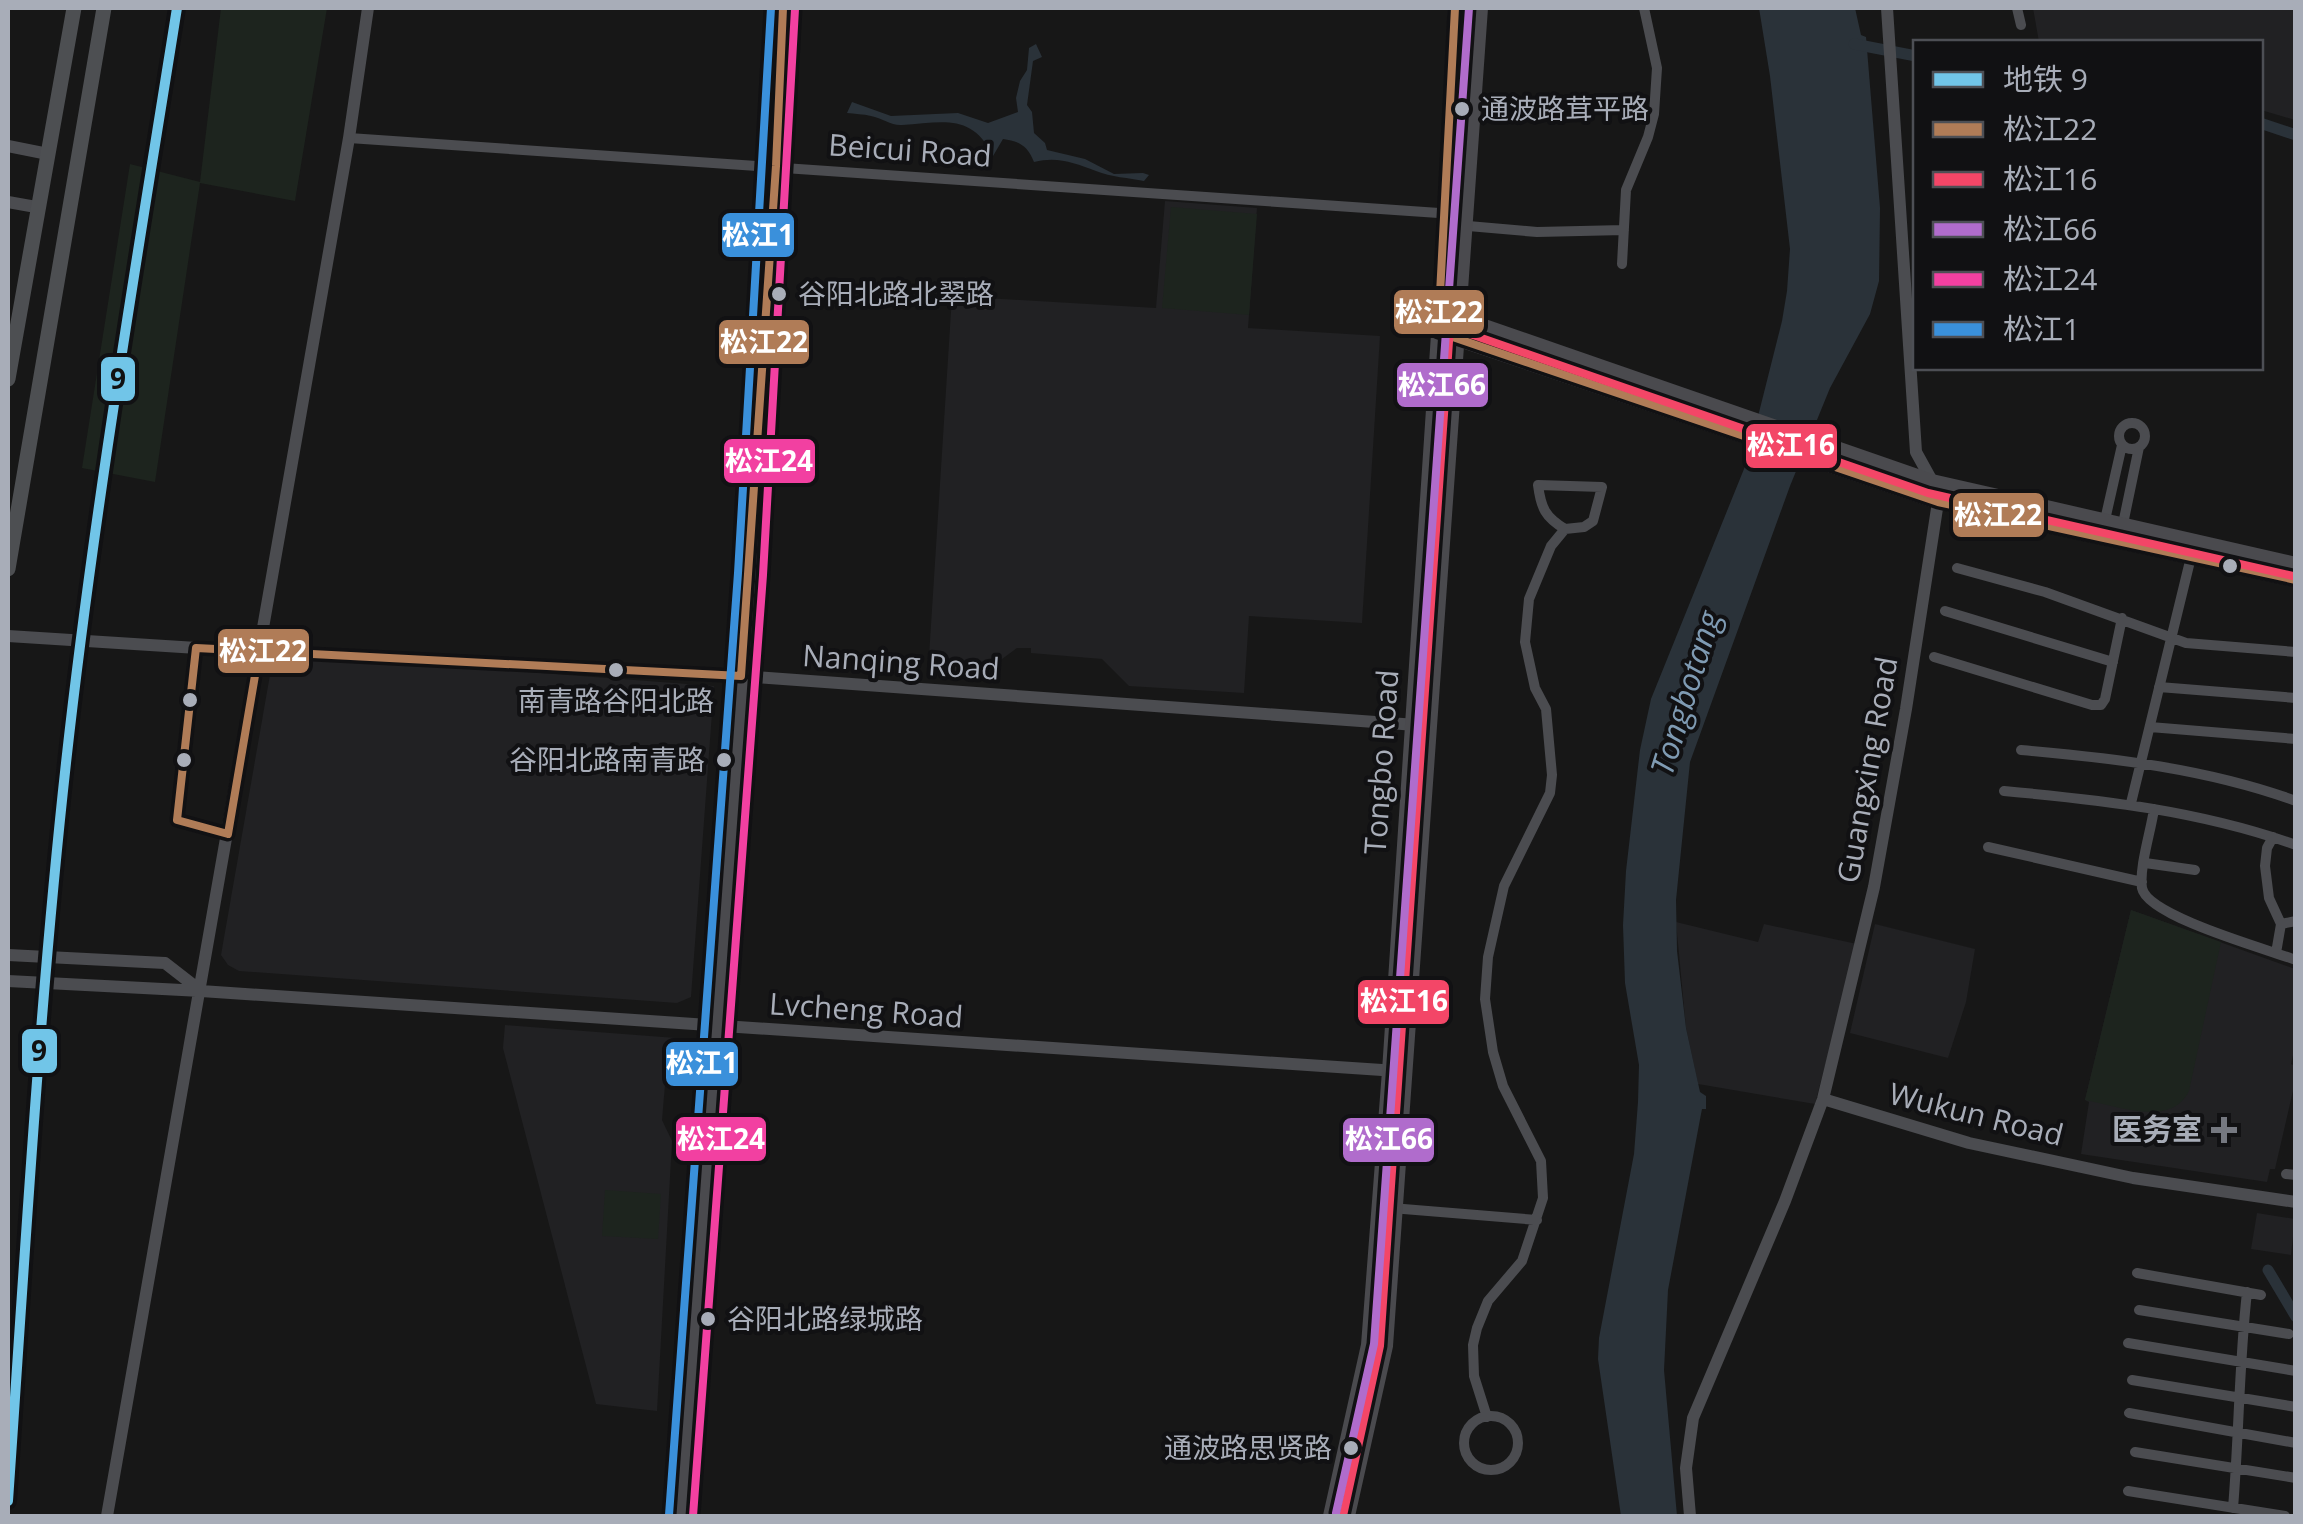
<svg xmlns="http://www.w3.org/2000/svg" width="2303" height="1524" font-family="'Open Sans','Noto Sans SC',sans-serif">
<style>
.built{fill:#212123}
.green{fill:#1d241e}
.water{fill:#2a3239}
.lines{fill:none;stroke-linecap:round;stroke-linejoin:round}
.canal{stroke:#2a3239;stroke-width:11}
.minor{stroke:#4b4c50;stroke-width:10}
.tertiary{stroke:#4b4c50;stroke-width:12}
.secondary{stroke:#4a4a4e;stroke-width:14}
.primary{stroke:#4d4f52;stroke-width:15}
.bus-1-casing{stroke:#111113;stroke-width:15}
.bus-2-casing{stroke:#111113;stroke-width:15}
.bus-3-casing{stroke:#111113;stroke-width:15}
.bus-4-casing{stroke:#111113;stroke-width:15}
.bus-5-casing{stroke:#111113;stroke-width:15}
.bus-1{stroke:#b07c57;stroke-width:8}
.bus-2{stroke:#f34667;stroke-width:8}
.bus-3{stroke:#b06ccc;stroke-width:8}
.bus-4{stroke:#f240a1;stroke-width:8}
.bus-5{stroke:#3a90db;stroke-width:8}
.metro-1-casing{stroke:#111113;stroke-width:18}
.metro-1{stroke:#71c5e8;stroke-width:10}
.bus-dot{fill:#a8adb8;stroke:#111113;stroke-width:4}
.poi-dot{fill:#757880;stroke:#111113;stroke-width:4}
.labels{text-anchor:middle;stroke-width:8;stroke-linejoin:round;paint-order:stroke}
.bus-label{font-size:28px;fill:#a8adb8;stroke:#111113;text-anchor:start}
.street-label{font-size:30px;fill:#a8adb8;stroke:#111113}
.poi-label{font-size:30px;font-weight:bold;fill:#a8adb8;stroke:#111113;text-anchor:end}
.water-label{font-size:32px;font-style:italic;fill:#7f9bb3;stroke:#111113}
.line-badge{stroke:#111113;stroke-width:4}
.badge-label{font-size:28px;text-anchor:middle;font-weight:bold;fill:#fff}
.pale-badge-label{font-size:28px;text-anchor:middle;font-weight:bold;fill:#111}
</style>
<rect width="100%" height="100%" fill="#171717"/>
<!-- built -->
<path class="built" d="M 2033,8 L 2295,8 L 2295,120 L 2261,110 L 2260,42 L 2039,42 Z
M 1165,201 L 1257,208 L 1248,328 L 1380,336 L 1362,623 L 1249,616 L 1244,693 L 1129,686 L 1102,659 L 1031,653 L 1031,648 L 1017,648 L 979,676 L 928,672 L 952,296 L 1156,308 Z
M 288,654 L 714,686 L 691,997 L 677,1003 L 239,971 L 228,965 L 221,955 L 271,669 L 276,660 Z
M 2131,910 L 2295,969 L 2296,1042 L 2291,1064 L 2295,1066 L 2295,1082 L 2275,1169 L 2270,1169 L 2267,1182 L 2081,1154 L 2089,1102 L 2085,1100 Z
M 1676,922 L 1758,942 L 1764,924 L 1857,944 L 1815,1104 L 1698,1084 L 1686,1028 Z
M 1875,924 L 1975,949 L 1966,1002 L 1948,1058 L 1850,1033 Z
M 505,1025 L 676,1038 L 674,1067 L 666,1073 L 662,1120 L 672,1141 L 657,1411 L 596,1404 L 503,1048 Z
M 2257,1213 L 2295,1219 L 2291,1255 L 2251,1249 Z"/>
<!-- green -->
<path class="green" d="M 221,8 L 327,8 L 295,201 L 200,183 L 155,482 L 82,468 L 130,164 L 200,182 Z
M 1171,207 L 1257,214 L 1249,315 L 1162,308 Z
M 2131,910 L 2221,942 L 2189,1091 C 2171,1128 2118,1106 2085,1100 Z
M 605,1190 L 661,1194 L 658,1239 L 602,1236 Z"/>
<!-- water -->
<path class="water" d="M 1759,8 L 1855,8 L 1861,35 L 1866,37 L 1880,208 L 1879,281 L 1870,314 L 1830,388 L 1790,486 L 1690,762 L 1676,900 L 1677,951 L 1686,1028 L 1700,1092 L 1706,1096 L 1706,1109 L 1702,1109 L 1701,1114 L 1668,1290 L 1664,1370 L 1677,1516 L 1621,1516 L 1598,1359 L 1599,1338 L 1634,1154 L 1638,1102 L 1639,1065 L 1625,983 L 1623,925 L 1626,871 L 1640,750 L 1651,699 L 1746,464 L 1782,321 L 1787,291 L 1790,249 L 1770,76 Z
M 1036,44 L 1042,57 L 1033,61 L 1027,105 L 1032,112 L 1034,133 L 1045,143 L 1047,150 L 1085,159 L 1114,174 L 1143,173 L 1149,175 L 1144,181 C 1129,178 1111,177 1096,171 C 1074,163 1058,156 1034,162 C 1028,146 1019,141 1003,139 L 993,156 C 972,112 941,123 902,125 C 892,126 882,118 871,116 C 863,114 855,114 847,113 L 852,102 L 891,116 L 958,113 L 988,123 L 1018,112 L 1016,98 L 1020,81 L 1027,70 L 1029,48 Z"/>
<g class="lines">
<!-- canal -->
<path class="canal" d="M 1854,44 L 1916,56
M 2260,123 L 2296,135
M 2268,1270 L 2296,1317"/>
<!-- minor -->
<path class="minor" d="M 2017,8 L 2021,25
M 349,138 L 1468,215
M 1445,224 L 1537,232 L 1624,230
M 1622,264 L 1626,190 L 1648,137 L 1654,114 L 1657,68 L 1644,8
M2119 436a13 13 0 1 1 26 0a13 13 0 1 1-26 0Z
M 2105,520 L 2122,445
M 2123,524 L 2139,447
M 1957,568 L 2045,592 L 2186,643 L 2296,652
M 1945,611 L 2113,662
M 1934,657 L 2092,705 L 2101,705 L 2105,699 L 2122,618
M 2159,687 L 2296,698
M 2150,727 L 2296,739
M 2021,750 C 2114,758 2208,769 2296,801
M 2004,791 C 2103,800 2201,811 2296,845
M 2131,803 L 2191,557
M 2154,809 C 2151,831 2139,867 2142,888 C 2147,916 2266,949 2296,960
M 2273,837 L 2267,848 L 2265,866 L 2269,898 L 2281,924 L 2276,953
M 1988,847 L 2142,882
M 2145,863 L 2195,870
M 2281,924 L 2296,921
M 2286,1174 L 2296,1175
M 1379,1207 L 1537,1220
M 2137,1273 L 2261,1295
M 2139,1310 L 2289,1334
M 2128,1343 L 2296,1371
M 2132,1380 L 2296,1407
M 2129,1413 L 2296,1443
M1464 1443a27 27 0 1 1 54 0a27 27 0 1 1-54 0Z
M 1487,1417 L 1474,1376 L 1473,1345 L 1477,1328 L 1488,1301 L 1522,1261 L 1543,1198 L 1541,1161 L 1503,1086 L 1493,1052 L 1485,999 L 1488,957 L 1504,886 L 1550,793 L 1552,775 L 1546,709 L 1535,688 L 1525,642 L 1529,599 L 1551,546 L 1565,529 L 1584,527 L 1593,521 L 1602,487 L 1538,485 C 1541,508 1545,517 1565,529
M 2135,1452 L 2296,1478
M 2128,1491 L 2285,1516
M 2233,1508 C 2239,1436 2239,1364 2247,1292"/>
<!-- tertiary -->
<path class="tertiary" d="M 8,146 L 48,154
M 8,202 L 36,207
M 8,636 L 259,652 L 741,676 L 1430,726
M 8,955 L 165,963 L 201,991
M 8,981 L 201,991 L 1397,1071
M 1823,1099 L 1969,1143 L 2133,1178 L 2296,1202
M 107,1516 L 349,138 L 368,8
M 1690,1516 L 1686,1468 L 1693,1418 L 1785,1201 L 1823,1099 L 1874,887 L 1906,709 L 1938,502 L 1932,481 L 1916,452 L 1887,8"/>
<!-- secondary -->
<path class="secondary" d="M 1450,314 L 1932,481 L 2296,564
M 1448,336 L 1938,502 L 2296,580
M 681,1516 C 717,1014 760,511 783,8
M 1330,1516 L 1368,1345 L 1389,1071 L 1444,244 L 1455,8
M 1348,1516 L 1386,1346 L 1481,8"/>
<!-- primary -->
<path class="primary" d="M 8,379 L 74,8
M 8,569 L 104,8"/>
<!-- bus-1 casing -->
<g class="bus-1-casing">
<path id="bus-1" d="M 1455,8 L 1438,332 L 1938,502 L 2296,580
M 259,652 L 228,834 L 177,820 L 196,648 L 741,676
M 741,676 L 776,166 L 783,8"/>
</g>
<!-- bus-2 casing -->
<g class="bus-2-casing">
<path id="bus-2" d="M 1343,1516 L 1380,1346 L 1450,327 L 1928,493 L 2293,576"/>
</g>
<!-- bus-3 casing -->
<g class="bus-3-casing">
<path id="bus-3" d="M 1336,1513 L 1374,1344 L 1469,8"/>
</g>
<!-- bus-4 casing -->
<g class="bus-4-casing">
<path id="bus-4" d="M 693,1516 L 763,575 L 795,9"/>
</g>
<!-- bus-5 casing -->
<g class="bus-5-casing">
<path id="bus-5" d="M 669,1515 L 738,573 L 771,8"/>
</g>
<!-- bus-1 -->
<use href="#bus-1" class="bus-1"/>
<!-- bus-2 -->
<use href="#bus-2" class="bus-2"/>
<!-- bus-3 -->
<use href="#bus-3" class="bus-3"/>
<!-- bus-4 -->
<use href="#bus-4" class="bus-4"/>
<!-- bus-5 -->
<use href="#bus-5" class="bus-5"/>
<!-- metro-1 casing -->
<g class="metro-1-casing">
<path id="metro-1" d="M 8,1501 C 25,1255 39,1008 66,763 C 94,510 137,259 177,8"/>
</g>
<!-- metro-1 -->
<use href="#metro-1" class="metro-1"/>
</g>
<!-- markers -->
<g class="bus-dot">
<circle cx="1462" cy="109" r="9"/>
<circle cx="779" cy="294" r="9"/>
<circle cx="2230" cy="566" r="9"/>
<circle cx="616" cy="670" r="9"/>
<circle cx="190" cy="700" r="9"/>
<circle cx="184" cy="760" r="9"/>
<circle cx="724" cy="760" r="9"/>
<circle cx="708" cy="1319" r="9"/>
<circle cx="1351" cy="1448" r="9"/>
</g>
<path class="poi-dot" d="M2219 1115h10v10h10v10h-10v10h-10v-10h-10v-10h10z"/>
<g class="labels">
<!-- bus labels -->
<g class="bus-label">
<text x="1481" y="119">通波路茸平路</text>
<text x="798" y="304">谷阳北路北翠路</text>
<text x="616" y="711" text-anchor="middle">南青路谷阳北路</text>
<text x="705" y="770" text-anchor="end">谷阳北路南青路</text>
<text x="727" y="1329">谷阳北路绿城路</text>
<text x="1332" y="1458" text-anchor="end">通波路思贤路</text>
</g>
<!-- street labels -->
<g class="street-label">
<text transform="translate(910 151) rotate(4)" y="10">Beicui Road</text>
<text transform="translate(901 663) rotate(4)" y="10">Nanqing Road</text>
<text transform="translate(1382 762) rotate(-86)" y="10">Tongbo Road</text>
<text transform="translate(1868 770) rotate(-80)" y="10">Guangxing Road</text>
<text transform="translate(866 1011) rotate(4)" y="10">Lvcheng Road</text>
<text transform="translate(1976 1115) rotate(14)" y="10">Wukun Road</text>
</g>
<!-- poi labels -->
<g class="poi-label">
<text x="2202" y="1140">医务室</text>
</g>
<!-- water labels -->
<g class="water-label">
<text transform="translate(1686 693) rotate(-73)" y="11">Tongbotang</text>
</g>
</g>
<g class="line-badge">
<rect x="720" y="211" width="76" height="48" rx="10" fill="#3a90db"/>
<rect x="1392" y="288" width="94" height="48" rx="10" fill="#b07c57"/>
<rect x="717" y="318" width="94" height="48" rx="10" fill="#b07c57"/>
<rect x="99" y="355" width="38" height="48" rx="10" fill="#71c5e8"/>
<rect x="1395" y="361" width="95" height="48" rx="10" fill="#b06ccc"/>
<rect x="1744" y="422" width="95" height="48" rx="10" fill="#f34667"/>
<rect x="722" y="437" width="95" height="48" rx="10" fill="#f240a1"/>
<rect x="1951" y="491" width="95" height="48" rx="10" fill="#b07c57"/>
<rect x="216" y="627" width="95" height="48" rx="10" fill="#b07c57"/>
<rect x="1356" y="978" width="95" height="48" rx="10" fill="#f34667"/>
<rect x="20" y="1027" width="39" height="48" rx="10" fill="#71c5e8"/>
<rect x="664" y="1040" width="76" height="48" rx="10" fill="#3a90db"/>
<rect x="674" y="1115" width="94" height="48" rx="10" fill="#f240a1"/>
<rect x="1341" y="1116" width="95" height="48" rx="10" fill="#b06ccc"/>
</g>
<g class="badge-label">
<text x="758" y="245">松江1</text>
<text x="1439" y="322">松江22</text>
<text x="764" y="352">松江22</text>
<text x="1442" y="395">松江66</text>
<text x="1791" y="455">松江16</text>
<text x="769" y="471">松江24</text>
<text x="1998" y="525">松江22</text>
<text x="263" y="661">松江22</text>
<text x="1404" y="1011">松江16</text>
<text x="702" y="1073">松江1</text>
<text x="721" y="1149">松江24</text>
<text x="1389" y="1149">松江66</text>
</g>
<g class="pale-badge-label">
<text x="118" y="389">9</text>
<text x="39" y="1061">9</text>
</g>
<!-- border -->
<rect width="2303" height="1524" fill="none" stroke="#a8adb8" stroke-width="20"/>
<!-- legend -->
<rect x="1913" y="40" width="350" height="330" fill="#111113" stroke="#4d4f55" stroke-width="2.5"/>
<rect x="1933" y="72" width="50" height="15" fill="#71c5e8" stroke="#4d4f55" stroke-width="2.5"/>
<text x="2003" y="90" font-size="30" fill="#a8adb8">地铁 9</text>
<rect x="1933" y="122" width="50" height="15" fill="#b07c57" stroke="#4d4f55" stroke-width="2.5"/>
<text x="2003" y="140" font-size="30" fill="#a8adb8">松江22</text>
<rect x="1933" y="172" width="50" height="15" fill="#f34667" stroke="#4d4f55" stroke-width="2.5"/>
<text x="2003" y="190" font-size="30" fill="#a8adb8">松江16</text>
<rect x="1933" y="222" width="50" height="15" fill="#b06ccc" stroke="#4d4f55" stroke-width="2.5"/>
<text x="2003" y="240" font-size="30" fill="#a8adb8">松江66</text>
<rect x="1933" y="272" width="50" height="15" fill="#f240a1" stroke="#4d4f55" stroke-width="2.5"/>
<text x="2003" y="290" font-size="30" fill="#a8adb8">松江24</text>
<rect x="1933" y="322" width="50" height="15" fill="#3a90db" stroke="#4d4f55" stroke-width="2.5"/>
<text x="2003" y="340" font-size="30" fill="#a8adb8">松江1</text>
</svg>
